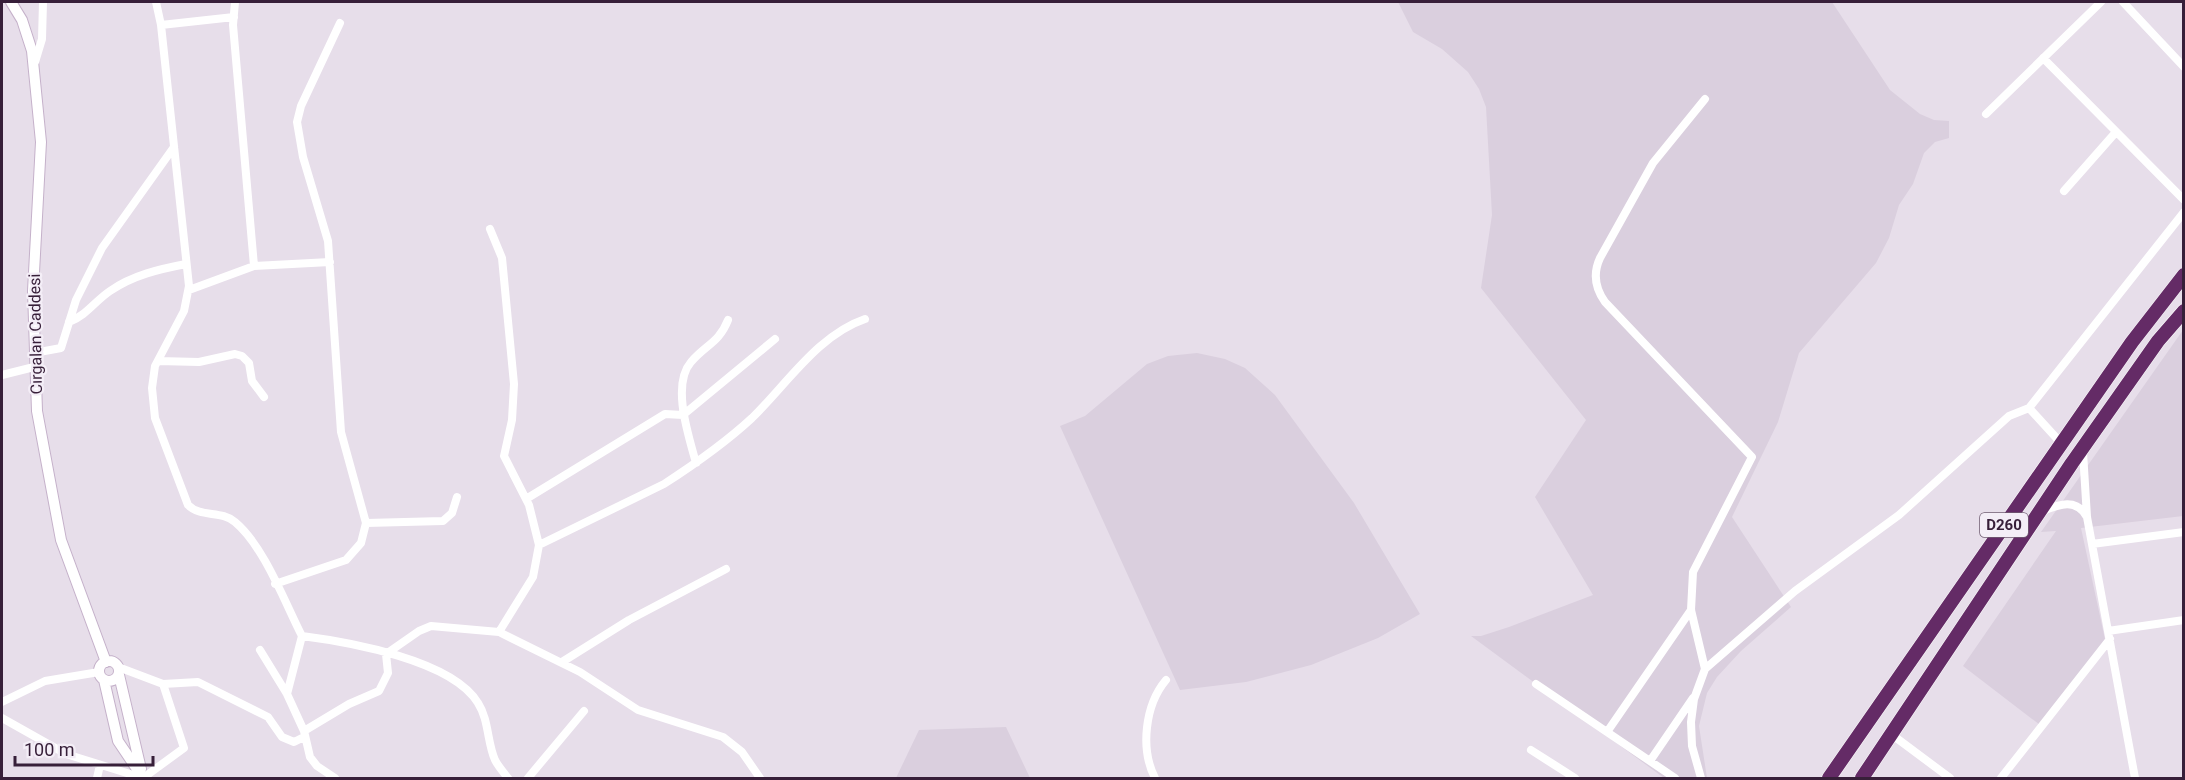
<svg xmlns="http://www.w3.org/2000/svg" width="2185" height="780" font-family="Roboto,sans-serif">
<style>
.built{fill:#dacfde}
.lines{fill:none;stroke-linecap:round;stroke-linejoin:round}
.secondary-casing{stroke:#c5b1ca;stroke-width:12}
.highway-casing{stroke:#fff;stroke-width:15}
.street{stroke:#fff;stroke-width:8}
.secondary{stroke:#fff;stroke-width:10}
.highway{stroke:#642b66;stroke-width:14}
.labels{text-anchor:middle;stroke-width:4.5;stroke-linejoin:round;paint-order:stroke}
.shield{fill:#f4eef7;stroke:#705d72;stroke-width:1.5}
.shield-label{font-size:15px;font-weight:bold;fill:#371f39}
.street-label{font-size:16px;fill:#371f39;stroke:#f4eef7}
</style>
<rect width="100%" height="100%" fill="#e7deea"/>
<!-- built -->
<path class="built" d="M 1398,2 L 1832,2 L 1890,90 L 1920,114 L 1934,120 L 1949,121 L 1949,138 L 1935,142 L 1924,153 L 1913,184 L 1899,205 L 1889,238 L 1876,263 L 1799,353 L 1778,422 L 1732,517 L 1791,607 L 1741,651 L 1717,677 L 1707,693 L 1699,726 L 1707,778 L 1664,778 L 1471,636 L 1481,636 L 1509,627 L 1593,595 L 1535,497 L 1586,420 L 1481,288 L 1492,215 L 1486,107 L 1479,89 L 1468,72 L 1442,49 L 1413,32 Z
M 2183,330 L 2183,516 L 2081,528 L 2106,644 L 2040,725 L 1963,666 L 2056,531 L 2041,532 Z
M 1197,353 L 1225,359 L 1245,368 L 1275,395 L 1354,503 L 1420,614 L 1378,638 L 1311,665 L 1246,682 L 1180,690 L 1060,426 L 1085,416 L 1147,364 L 1168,356 Z
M 1006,727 L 1030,778 L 896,778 L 919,730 Z"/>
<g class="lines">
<!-- secondary casing -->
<g class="secondary-casing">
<path id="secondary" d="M 11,2 L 22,20 L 32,51 L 41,142 L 33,291 L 37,411 L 61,540 L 106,662
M99 671a10 10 0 1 1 20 0a10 10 0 1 1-20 0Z
M 119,675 L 141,769
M 104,680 L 118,741 L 143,778"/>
</g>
<!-- highway casing -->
<g class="highway-casing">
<path id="highway" d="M 1829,778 L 2132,342 L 2184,275
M 1862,778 L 2072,463 L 2158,341 L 2184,311"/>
</g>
<!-- street -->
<path class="street" d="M 156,2 L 161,25 L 189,286 L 184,311 L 155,366 L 152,388 L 155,418 L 188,505 C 201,518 221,510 235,522 C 264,546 285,603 302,636 L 287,694 L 304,731 L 310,757 L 317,766 L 335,778
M 235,2 L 233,25 L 254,266
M 2123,2 L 2184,67
M 161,25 L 234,17
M 2043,58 L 2184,200
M 35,62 L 42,39 L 43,2
M 1986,114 L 2101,2
M 2064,191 L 2116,132
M 490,229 L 502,258 L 514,384 L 512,420 L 504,456 L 529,505 L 539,545 L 533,577 L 499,632
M 189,290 L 254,266 L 330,262
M 69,322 C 87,315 95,301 110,291 C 133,275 160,269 186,264
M 34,353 L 61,348 L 76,300 L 102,248 L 174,147
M 158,361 L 199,362 L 235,354 L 242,356 L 249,363 L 252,381 L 264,397
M 2,375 L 34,367
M 2029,408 L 2061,443
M 2083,452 L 2087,517 L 2135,778
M 696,463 C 689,437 671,385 691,362 C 705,345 719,343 728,320
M 526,499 L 665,414 L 683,415 L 775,339
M 2040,512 C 2058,505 2076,497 2087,517
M 366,523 L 443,521 L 452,513 L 457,497
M 2092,544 L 2184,532
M 539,545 L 664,484 C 695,464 725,443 752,418 C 787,384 818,335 865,319
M 275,584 L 346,560 L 361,543 L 366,523 L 341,432 L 328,241 L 303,157 L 297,122 L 301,106 L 340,23
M 2108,631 L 2184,620
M 302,636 C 349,642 452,660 478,703 C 489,720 487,742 495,760 C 498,766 504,773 508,778
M 260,650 L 287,694
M 562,662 L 629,620 L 726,569
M 1705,669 L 1691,610 L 1693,572 L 1752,457 L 1605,302 C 1595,288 1593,273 1600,258 L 1653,163 L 1705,99
M 163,684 L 198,682 L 268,717 L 282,737 L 294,742 L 304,737
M 1536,684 L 1675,778
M 2,702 L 45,681 L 99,672
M 2,718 L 66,754 L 143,778 L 184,748 L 163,684 L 118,667
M 304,731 L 349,704 L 379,691 L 388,673 L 386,654 L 419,631 L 431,626 L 499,632 L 580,672 L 638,710 L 723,737 L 742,752 L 760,778
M 1607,732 L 1691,610
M 1891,734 L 1950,778
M 1531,750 L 1575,778
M 1650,761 L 1693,698
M 97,778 L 100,765
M 528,778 L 584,711
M 1155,778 C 1140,749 1145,705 1166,680
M 1701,778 L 1692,746 L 1691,722 L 1694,699 L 1705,669 L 1795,591 L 1899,515 L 2009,416 L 2029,408 L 2184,212
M 2001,778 L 2110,639"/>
<!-- secondary -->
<use href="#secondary" class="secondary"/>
<!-- highway -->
<use href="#highway" class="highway"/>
</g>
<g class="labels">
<!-- shield labels -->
<rect class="shield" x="1980" y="513" width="48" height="24" rx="4.5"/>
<g class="shield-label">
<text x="2004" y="530">D260</text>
</g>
<!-- street labels -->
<g class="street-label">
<text transform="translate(35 334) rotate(-91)" y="6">Cırgalan Caddesi</text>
</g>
</g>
<!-- border -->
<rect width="2185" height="780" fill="none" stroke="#371f39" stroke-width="6"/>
<!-- scale -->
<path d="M15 756v9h138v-9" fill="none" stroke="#371f39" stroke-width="3"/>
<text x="24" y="756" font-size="18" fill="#371f39" stroke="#f4eef7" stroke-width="4.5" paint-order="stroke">100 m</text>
</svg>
